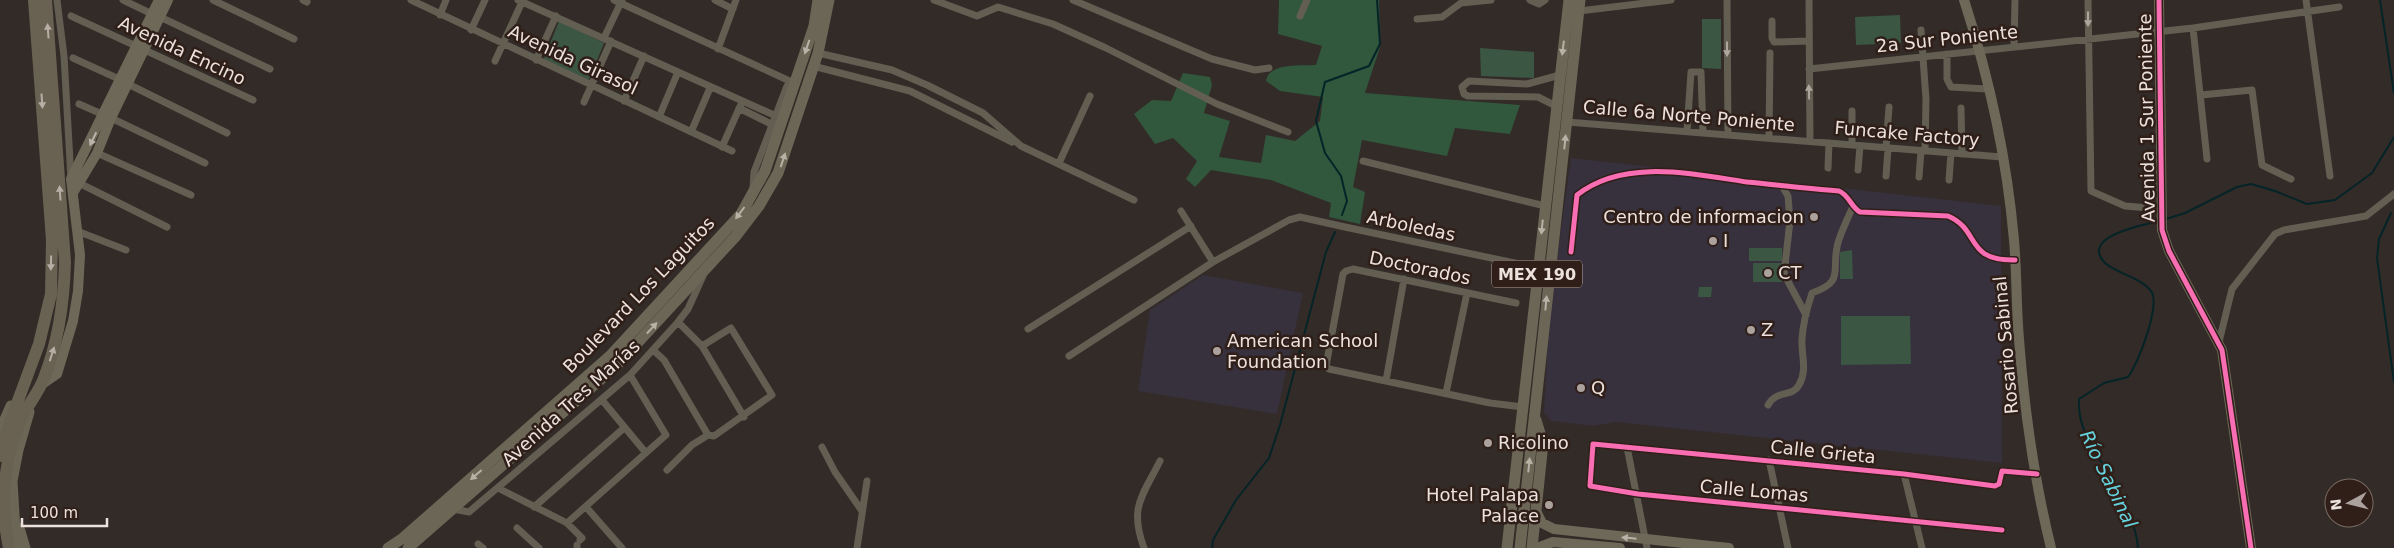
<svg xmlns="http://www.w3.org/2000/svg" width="2394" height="548" font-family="'DejaVu Sans',sans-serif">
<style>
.education{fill:#37303d}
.green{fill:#3b5643}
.forest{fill:#31573d}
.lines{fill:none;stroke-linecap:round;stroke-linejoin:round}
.stream{stroke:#052427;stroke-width:2}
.street{stroke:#625e52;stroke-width:7}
.secondary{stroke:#6e6859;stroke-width:10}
.primary{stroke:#6c6656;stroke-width:11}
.highway{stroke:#696252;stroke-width:12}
.cycleway-casing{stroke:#2f1f18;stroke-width:8}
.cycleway{stroke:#f96db3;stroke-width:5}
.oneway{fill:#aea69e}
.oneway2{fill:#b8aea5}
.oneway3{fill:#b9b0a6}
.oneway4{fill:#bab1a8}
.poi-dot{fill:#aba19d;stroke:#2f1f18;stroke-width:2}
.labels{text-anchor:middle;stroke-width:5;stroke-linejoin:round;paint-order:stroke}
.shield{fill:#2f1f18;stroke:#b3a7a1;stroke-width:1}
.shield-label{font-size:16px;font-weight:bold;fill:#ece1dc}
.street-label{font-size:18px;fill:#ece1dc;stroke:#2f1f18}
.poi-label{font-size:18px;fill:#ece1dc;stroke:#2f1f18;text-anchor:start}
.water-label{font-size:19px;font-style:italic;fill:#65d1dc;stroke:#2f1f18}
</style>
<rect width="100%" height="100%" fill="#332b27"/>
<!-- education -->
<path class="education" d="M 1571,158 L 2001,206 L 2002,463 L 1616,422 L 1593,426 L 1551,421 L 1544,413 L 1549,317 Z
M 1203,275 L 1303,293 L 1277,414 L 1138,391 L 1150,310 Z"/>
<!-- green -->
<path class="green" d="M 1900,15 L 1901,43 L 1856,45 L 1855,17 Z
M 1702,19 L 1721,19 L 1721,69 L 1702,68 Z
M 559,21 L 604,43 L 589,80 L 544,59 Z
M 1480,48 L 1534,52 L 1534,78 L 1481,76 Z
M 1749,248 L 1782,248 L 1782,261 L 1749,261 Z
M 1852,250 L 1853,279 L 1840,279 L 1840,252 Z
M 1753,263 L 1782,263 L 1782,282 L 1753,282 Z
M 1699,287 L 1712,287 L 1711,297 L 1698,297 Z
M 1841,316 L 1910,316 L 1911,364 L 1841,365 Z"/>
<!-- forest -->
<path class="forest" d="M 1279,0 L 1379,0 L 1380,47 L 1365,93 L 1520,105 L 1510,134 L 1455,128 L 1447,156 L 1362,140 L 1353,187 L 1365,192 L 1360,224 L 1329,217 L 1331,203 L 1271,180 L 1211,170 L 1195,187 L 1186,179 L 1197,161 L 1173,138 L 1155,144 L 1134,114 L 1152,100 L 1171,101 L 1183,73 L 1210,77 L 1212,85 L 1204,113 L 1230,121 L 1219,157 L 1261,163 L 1266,135 L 1295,141 L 1320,121 L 1323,97 L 1280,91 L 1266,81 C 1269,62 1302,66 1316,65 L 1322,46 L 1278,34 Z"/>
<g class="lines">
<!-- stream -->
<path class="stream" d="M 2380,0 L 2394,93
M 2391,213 L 2379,239 L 2377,258 L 2394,382
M 1342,215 L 1347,201 L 1341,176 L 1325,153 L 1316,121 L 1325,82 L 1369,66 L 1380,44 L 1377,0
M 2166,219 L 2185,213 L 2237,187 L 2251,184 L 2275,191 L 2307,204 L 2335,200 L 2372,173 L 2394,137
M 1212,548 L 1213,540 L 1236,500 L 1269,458 L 1280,425 L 1326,252 L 1335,232
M 2138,548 C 2137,526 2120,492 2108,473 C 2094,449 2077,428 2079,399 L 2104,383 L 2128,377 C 2138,364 2161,305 2151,291 C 2140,277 2116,273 2105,263 C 2079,236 2145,225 2159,221"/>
<!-- street -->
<path class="street" d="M 57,0 L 64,56 L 71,179 L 167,227
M 123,0 L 152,14
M 213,0 L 294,39
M 303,0 L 307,2
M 411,0 L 732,151
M 518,0 L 776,116
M 614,0 L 794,83
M 715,0 L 733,9
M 934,0 L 977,16 L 998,7 L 1053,24 L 1106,48 L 1217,104 L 1288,132
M 1073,0 L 1212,59 L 1255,70 L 1269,68
M 1530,0 L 1539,4 L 1545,0
M 1727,0 L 1728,135
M 1809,0 L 1810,141
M 2088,0 L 2091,191 L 2125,206 L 2161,209
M 2306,0 L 2330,176
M 1579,11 L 1671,0
M 440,15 L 446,0
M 71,16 L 253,100
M 1300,16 L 1307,0
M 160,17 L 270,69
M 1417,19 L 1442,17 L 1461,3 L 1491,0
M 1772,21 L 1772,38 L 1774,42 L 1808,41
M 2193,28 L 2207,159
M 471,30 L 485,0
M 1921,30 L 1926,99 L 1925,151
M 604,38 L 622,0
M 2014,47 L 2015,0
M 718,49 L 736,0
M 818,53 L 892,70 L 927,85 L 983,113 L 1021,146 L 1134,200
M 1947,54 L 1947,79 L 1951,87 L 1987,89
M 73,58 L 121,80
M 536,60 L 556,16
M 495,61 L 522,2
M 813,66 L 910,91 L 1012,142
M 1809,69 L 2193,28 L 2339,7
M 128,84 L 227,133
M 2201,95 L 2252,90 L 2262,165 L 2291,179
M 624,101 L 644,56
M 584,102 L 611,41
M 79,104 L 104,115
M 1556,106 L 1538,97 L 1468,96 L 1464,94 L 1462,87 L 1469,81 L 1527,84 L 1560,75
M 739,108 L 773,125
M 1961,108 L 1962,154
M 1852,111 L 1852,145
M 659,117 L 678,72
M 111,118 L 205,163
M 1567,122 L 2002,157
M 1687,131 L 1691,72 L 1701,72 L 1703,133
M 691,132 L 710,88
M 1769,137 L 1770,53
M 722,147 L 742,102
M 1886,148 L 1889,107
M 97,153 L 191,195
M 1363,161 L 1545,206
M 1059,163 L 1090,96
M 1828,168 L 1829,143
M 1858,170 L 1860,146
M 1886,176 L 1888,149
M 1919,177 L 1921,151
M 1949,180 L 1951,153
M 1782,186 L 1788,196 L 1790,221 L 1784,274 L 1806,315
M 753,189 L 754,172 L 787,86 L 794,83
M 1181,211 L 1213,262
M 77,231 L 126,250
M 1571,252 L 1577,195 C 1624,158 1693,174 1747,182 C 1778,185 1808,189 1839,191 C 1849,195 1851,207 1860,212 L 1948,216 C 1981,230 1964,261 2015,260
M 1516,303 L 1353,269 L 1346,271 L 1343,274 L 1326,366 L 1329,369 L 1490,403 L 1523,407
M 678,322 L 702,346 L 744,417
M 1028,329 L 1191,226
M 2219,342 L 2232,289 L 2275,234 L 2284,230 L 2366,216 L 2394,194
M 653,350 L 664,360 L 708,435
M 1069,356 L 1213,262 L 1289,220 L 1300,217 L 1345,227 L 1538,268
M 1386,381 L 1404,279
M 1446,393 L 1467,293
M 602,400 L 646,453
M 1768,405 C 1777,389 1792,398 1799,385 C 1808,369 1801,356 1802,339 C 1803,323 1807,308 1812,293 C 1844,282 1832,272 1837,247 C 1838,238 1849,216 1853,206
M 822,447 L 835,472 L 862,511
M 1627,447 L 1647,548
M 1769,460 L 1788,548
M 667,470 L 692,445 L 708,435 L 714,436 L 772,395 L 731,328 L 702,346
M 1904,474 L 1922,548
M 498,488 L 567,523 L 582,538 L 580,540
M 534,507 L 624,428
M 586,507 L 622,548
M 453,509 L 469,512 L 630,375 L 678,322 L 688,309 L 703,276
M 567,523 L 666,435 L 630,375
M 517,528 L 539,548
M 2002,530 L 1638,494 L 1590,486 L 1593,444 L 1904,474 L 1995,486 L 1999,484 L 2002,471 L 2037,474
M 478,544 L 483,548
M 577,548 L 577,545
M 857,548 L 867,481
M 1144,548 C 1129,507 1142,497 1160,461"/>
<!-- secondary -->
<path class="secondary" d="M 1964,0 C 1989,77 2007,160 2014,240 C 2017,273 2016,306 2019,339 C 2024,406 2035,483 2051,548
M 2159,0 L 2162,230 L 2169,251 L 2222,350 L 2251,548
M 73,193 L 97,153 L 111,118 L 168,0
M 41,385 L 57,374 L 73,321 L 78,291 L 80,255 L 71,179 L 159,0
M 1536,511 L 1542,523 L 1554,529 L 1729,548
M 1537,548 L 1553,542 L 1620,548"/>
<!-- primary -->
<path class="primary" d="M 0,431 L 11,406
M 19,528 L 25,548
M 16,548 L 12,481 L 18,450 L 29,412
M 388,548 L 403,538 L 610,356 L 741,214 L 765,171 L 814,26 L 818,0
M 408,548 L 617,365 L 736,236 L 759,206 L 778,173 L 818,53 L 829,0
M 1507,548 L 1569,0
M 1520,548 L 1580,0
M 1532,548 L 1543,443 L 1536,420"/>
<!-- highway -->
<path class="highway" d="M 0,456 L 9,425 L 39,344 L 51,294 L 52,240 L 34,0
M 9,548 C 0,505 3,458 22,418 C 28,404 39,392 44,378 C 59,340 64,302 65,262 L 46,0"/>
<!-- cycleway casing -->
<g class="cycleway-casing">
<path id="cycleway" d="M 2159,0 L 2162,230 L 2169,251 L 2222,350 L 2251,548
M 1571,252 L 1577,195 C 1624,158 1693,174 1747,182 C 1778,185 1808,189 1839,191 C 1849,195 1851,207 1860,212 L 1948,216 C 1981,230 1964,261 2015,260
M 2002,530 L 1638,494 L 1590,486 L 1593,444 L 1904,474 L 1995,486 L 1999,484 L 2002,471 L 2037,474"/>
</g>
<!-- cycleway -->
<use href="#cycleway" class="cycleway"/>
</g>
<!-- one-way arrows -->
<defs><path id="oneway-solid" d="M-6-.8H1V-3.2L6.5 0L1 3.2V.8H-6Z" transform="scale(1.25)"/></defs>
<g class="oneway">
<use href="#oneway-solid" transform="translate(2088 19) rotate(90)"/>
<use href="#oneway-solid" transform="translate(1727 49) rotate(90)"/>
<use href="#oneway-solid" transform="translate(1809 92) rotate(-91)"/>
</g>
<g class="oneway2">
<use href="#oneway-solid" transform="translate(48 31) rotate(-94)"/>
<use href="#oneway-solid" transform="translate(42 101) rotate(86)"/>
<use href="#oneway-solid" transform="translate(60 193) rotate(-94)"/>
<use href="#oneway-solid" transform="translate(51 263) rotate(91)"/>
<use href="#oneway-solid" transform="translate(52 354) rotate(-72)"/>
</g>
<g class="oneway3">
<use href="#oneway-solid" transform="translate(807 47) rotate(109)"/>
<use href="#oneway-solid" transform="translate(1563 48) rotate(97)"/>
<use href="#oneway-solid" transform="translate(1565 142) rotate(-84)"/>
<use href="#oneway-solid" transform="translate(783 160) rotate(-72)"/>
<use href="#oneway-solid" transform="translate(740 213) rotate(127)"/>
<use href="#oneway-solid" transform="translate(1542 227) rotate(96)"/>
<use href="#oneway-solid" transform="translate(1546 303) rotate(-85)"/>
<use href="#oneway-solid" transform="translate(652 328) rotate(-47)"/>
<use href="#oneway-solid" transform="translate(1529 465) rotate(-84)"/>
<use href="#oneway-solid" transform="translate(476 475) rotate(139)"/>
</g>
<g class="oneway4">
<use href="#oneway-solid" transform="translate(93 139) rotate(116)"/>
<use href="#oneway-solid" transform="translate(1629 538) rotate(-174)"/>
</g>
<!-- markers -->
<g class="poi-dot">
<circle cx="1814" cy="217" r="5"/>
<circle cx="1713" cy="241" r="5"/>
<circle cx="1768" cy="273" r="5"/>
<circle cx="1751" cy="330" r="5"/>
<circle cx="1217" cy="351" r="5"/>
<circle cx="1581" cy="388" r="5"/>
<circle cx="1488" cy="443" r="5"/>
<circle cx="1549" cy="505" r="5"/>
</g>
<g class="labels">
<!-- shield labels -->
<rect class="shield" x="1492" y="260.5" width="90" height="27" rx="4"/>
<g class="shield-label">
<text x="1537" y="280">MEX 190</text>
</g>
<!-- street labels -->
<g class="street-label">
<text transform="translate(1947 39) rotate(-6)" y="6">2a Sur Poniente</text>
<text transform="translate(182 51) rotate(25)" y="6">Avenida Encino</text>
<text transform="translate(573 60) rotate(25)" y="6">Avenida Girasol</text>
<text transform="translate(1689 116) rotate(5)" y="6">Calle 6a Norte Poniente</text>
<text transform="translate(2147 118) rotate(-91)" y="6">Avenida 1 Sur Poniente</text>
<text transform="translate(1907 134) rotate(5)" y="6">Funcake Factory</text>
<text transform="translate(1411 226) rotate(12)" y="6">Arboledas</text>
<text transform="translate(1420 268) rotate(12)" y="6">Doctorados</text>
<text transform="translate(639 295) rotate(-46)" y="6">Boulevard Los Laguitos</text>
<text transform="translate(2006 345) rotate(-95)" y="6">Rosario Sabinal</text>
<text transform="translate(571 403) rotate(-42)" y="6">Avenida Tres Marías</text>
<text transform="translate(1823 452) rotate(6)" y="6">Calle Grieta</text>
<text transform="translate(1754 491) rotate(5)" y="6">Calle Lomas</text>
</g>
<!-- poi labels -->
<g class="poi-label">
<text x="1804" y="223" text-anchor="end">Centro de informacion</text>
<text x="1723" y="247">I</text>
<text x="1778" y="279">CT</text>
<text x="1761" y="336">Z</text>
<text x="1227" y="347">American School<tspan x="1227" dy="21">Foundation</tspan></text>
<text x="1591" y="394">Q</text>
<text x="1498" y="449">Ricolino</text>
<text x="1539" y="501" text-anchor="end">Hotel Palapa<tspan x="1539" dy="21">Palace</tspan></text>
</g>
<!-- water labels -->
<g class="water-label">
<text transform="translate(2109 479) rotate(64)" y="7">Río Sabinal</text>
</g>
</g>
<!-- north arrow -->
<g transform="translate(2349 503) rotate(263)"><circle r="24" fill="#2f1f18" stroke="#7b6d66"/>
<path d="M0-4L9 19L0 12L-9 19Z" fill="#aba19d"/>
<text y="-8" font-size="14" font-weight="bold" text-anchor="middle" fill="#ece1dc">N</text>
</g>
<!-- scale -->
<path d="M22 518v8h85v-8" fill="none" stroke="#ece1dc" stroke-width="2.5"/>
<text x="30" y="518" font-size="15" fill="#ece1dc" stroke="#2f1f18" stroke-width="4" paint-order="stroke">100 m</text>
</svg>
